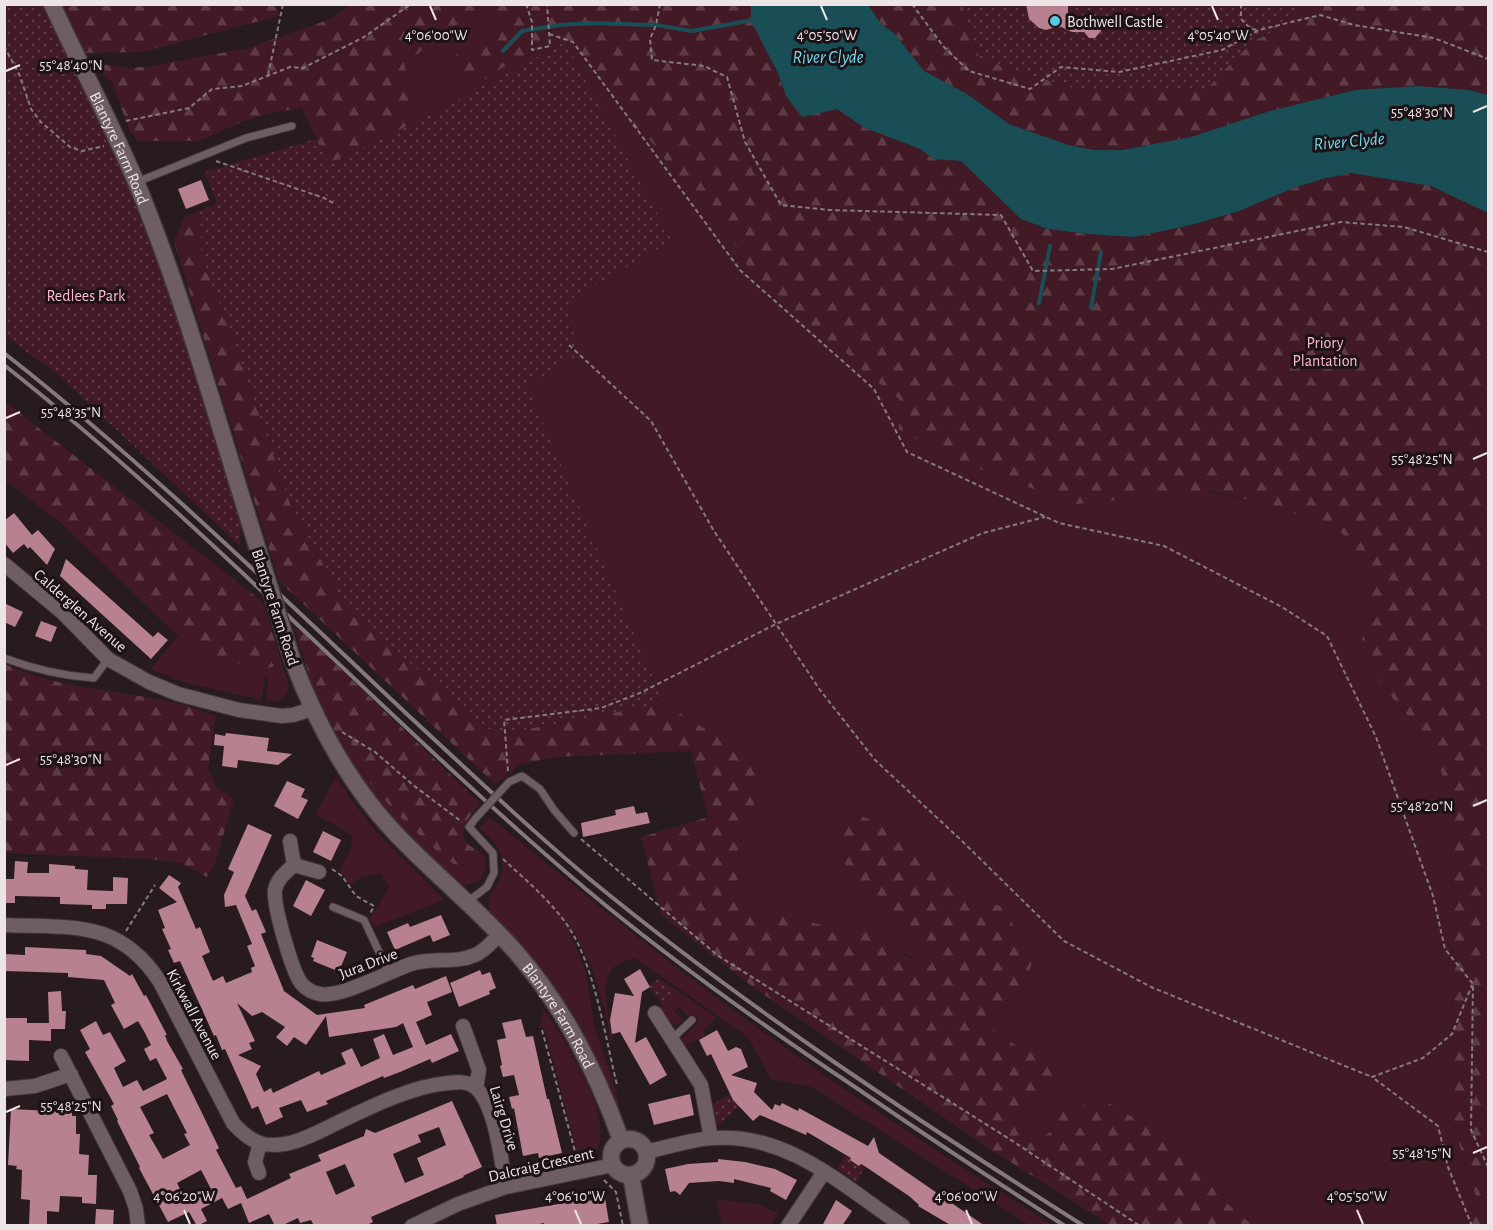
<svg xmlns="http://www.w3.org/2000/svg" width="1493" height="1230" font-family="'Alegreya Sans',sans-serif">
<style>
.grass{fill:#421a26}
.forest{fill:url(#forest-firs)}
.park{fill:url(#park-dots)}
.water{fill:#1a4e57}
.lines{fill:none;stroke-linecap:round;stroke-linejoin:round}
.stream{stroke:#1a4e57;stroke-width:4}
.building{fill:#b88190;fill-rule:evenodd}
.service-casing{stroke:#413739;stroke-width:9}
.minor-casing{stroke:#413739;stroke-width:16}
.secondary-casing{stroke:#413739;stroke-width:19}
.path{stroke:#857a7d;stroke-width:2;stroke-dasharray:4.5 3;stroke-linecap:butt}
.service{stroke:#6e5e62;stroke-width:7}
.minor{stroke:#6e5e62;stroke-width:14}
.secondary{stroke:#6e5e62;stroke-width:16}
.rail{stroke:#84797c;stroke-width:4}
.service-bridge-casing{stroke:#413739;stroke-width:9;stroke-linecap:butt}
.secondary-bridge-casing{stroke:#413739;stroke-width:19;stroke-linecap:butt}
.service-bridge{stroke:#6e5e62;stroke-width:7}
.secondary-bridge{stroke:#6e5e62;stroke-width:16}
.ticks{fill:none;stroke:#ede4e6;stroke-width:2}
.poi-dot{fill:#55cae0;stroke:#1d1215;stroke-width:2}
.labels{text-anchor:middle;stroke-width:6;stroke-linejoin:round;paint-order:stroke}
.poi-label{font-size:16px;fill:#ede4e6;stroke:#1d1215;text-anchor:start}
.street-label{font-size:16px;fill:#ede4e6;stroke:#1d1215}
.park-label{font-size:16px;fill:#ffbccc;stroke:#1d1215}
.water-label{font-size:18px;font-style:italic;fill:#71d9ee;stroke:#1d1215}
.ticks-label{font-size:15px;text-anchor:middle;fill:#ede4e6;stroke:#1d1215;stroke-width:6;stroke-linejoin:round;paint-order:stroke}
</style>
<defs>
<pattern id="forest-firs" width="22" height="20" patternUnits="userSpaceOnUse" patternTransform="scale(1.5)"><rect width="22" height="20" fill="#421a26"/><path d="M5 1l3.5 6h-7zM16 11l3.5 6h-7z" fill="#5e3b46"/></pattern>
<pattern id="park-dots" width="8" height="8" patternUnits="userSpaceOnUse" patternTransform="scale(1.5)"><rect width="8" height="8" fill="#421a26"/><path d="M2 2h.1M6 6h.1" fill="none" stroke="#5e3b46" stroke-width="1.8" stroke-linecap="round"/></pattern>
</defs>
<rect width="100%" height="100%" fill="#271b1e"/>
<!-- grass -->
<path class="grass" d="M 475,15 L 494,18 L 499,33 L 492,46 L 482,81 L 513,61 L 565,42 L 573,42 L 631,126 L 644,132 L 700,206 L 707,211 L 732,240 L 758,283 L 774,300 L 814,333 L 841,347 L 860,368 L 899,399 L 1142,498 L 1204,491 L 1279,507 L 1342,533 L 1369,570 L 1362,643 L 1380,683 L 1418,728 L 1441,771 L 1449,800 L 1453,919 L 1452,1034 L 1447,1087 L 1455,1131 L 1477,1200 L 1471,1225 L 1252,1225 L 1221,1198 L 1188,1157 L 1062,1109 L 1050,1132 L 1039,1139 L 1023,1130 L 1022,1122 L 1026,1114 L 1042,1104 L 1024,1051 L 990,1027 L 1025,982 L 1003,907 L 963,893 L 901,832 L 852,813 L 890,917 L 932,956 L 931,965 L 922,965 L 904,953 L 818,924 L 782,915 L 759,918 L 737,890 L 740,844 L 763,782 L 750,757 L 664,703 L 526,385 L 575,356 L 570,300 L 672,241 L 565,42 L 416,122 L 412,92 L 403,64 L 453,27 Z
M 178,636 L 211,664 L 228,658 L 255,672 L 282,664 C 287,682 295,688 279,702 L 267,701 L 268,677 L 265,677 L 261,700 L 182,682 L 151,669 Z
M 332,731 L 352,740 C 344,775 434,846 461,866 L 468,864 L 479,851 L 485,856 L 487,867 L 480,881 L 465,885 L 454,881 L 388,814 L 361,777 Z
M 336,777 L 355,805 L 380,836 L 444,899 L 442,901 L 374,927 L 370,919 L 389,887 L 381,873 L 360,878 L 350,885 L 340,871 L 350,851 L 353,837 L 342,829 L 315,814 Z
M 490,817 C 566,879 642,942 721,1001 C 828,1081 940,1153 1052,1225 L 1029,1225 L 812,1087 L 771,1079 L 748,1037 L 635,958 C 629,960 617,963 613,968 C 599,982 610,1022 613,1039 L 611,1040 C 604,1002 593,964 573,931 L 569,932 L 585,968 L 594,1024 L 617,1094 L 620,1114 C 599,1063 575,1013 541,969 C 525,949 504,932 489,911 C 486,897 493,892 499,880 C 510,858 495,841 479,828 Z
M 679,992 L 717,1018 L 703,1030 L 705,1037 L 684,1046 L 682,1038 L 697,1024 L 697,1016 L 695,1014 L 688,1016 L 678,1006 L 674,1012 L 685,1020 L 675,1025 L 668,1022 L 661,1011 L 662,1004 Z
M 543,1008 C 562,1036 625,1130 590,1157 L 577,1151 L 544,1028 L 539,1028 Z
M 716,1199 L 761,1205 L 774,1212 L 779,1212 L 770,1225 L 722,1225 Z"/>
<!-- forest -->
<path class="forest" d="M 60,5 L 275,5 L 279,16 L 142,52 L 83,53 Z
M 350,5 L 751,5 L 751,21 L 778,73 L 786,96 L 802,116 L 837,109 L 865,128 L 920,149 L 934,159 L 961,161 L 1021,219 L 1048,229 L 1089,234 L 1134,237 L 1191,225 L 1239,211 L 1290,189 L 1322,179 L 1351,173 L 1431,186 L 1488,213 L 1488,1225 L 1471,1225 L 1477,1200 L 1455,1131 L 1446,1092 L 1452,1034 L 1453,919 L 1449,800 L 1441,771 L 1418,728 L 1380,683 L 1362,643 L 1369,570 L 1342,533 L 1279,507 L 1210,491 L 1075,504 L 964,463 L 899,430 L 899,399 L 860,368 L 841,347 L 814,333 L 774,300 L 758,283 L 732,240 L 707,211 L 700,206 L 644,132 L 631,126 L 573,42 L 565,42 L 513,61 L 482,81 L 469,83 L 455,74 L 451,62 L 461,49 L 492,46 L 499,33 L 494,18 L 475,15 L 453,27 L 404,64 L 412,92 L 416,122 L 328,164 L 302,108 L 275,112 L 241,122 L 199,141 L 137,141 L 129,129 L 112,82 L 105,77 L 100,64 L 129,68 L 151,66 L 248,48 L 331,19 Z
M 868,5 L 962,5 L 980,59 L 1076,89 L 1206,89 L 1253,41 L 1297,20 L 1300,5 L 1488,5 L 1488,95 L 1469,90 L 1418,86 L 1355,90 L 1270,111 L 1191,137 L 1122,150 L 1094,150 L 1068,145 L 1009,124 L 967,94 L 923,71 L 894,33 L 882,25 Z
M 200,211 L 202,257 L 238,354 L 290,503 L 349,612 L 496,735 L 664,703 L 750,757 L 763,782 L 740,844 L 737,890 L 759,918 L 782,915 L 818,924 L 866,932 L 922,965 L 931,965 L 931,956 L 890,917 L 839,857 L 841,818 L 853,813 L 901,832 L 963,893 L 1003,907 L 1033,960 L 1025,982 L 990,1027 L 1024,1051 L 1032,1046 L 1049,1048 L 1058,1069 L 1042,1104 L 1026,1114 L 1022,1122 L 1023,1130 L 1039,1139 L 1050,1132 L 1062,1109 L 1105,1101 L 1159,1133 L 1188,1157 L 1221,1198 L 1252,1225 L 1110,1225 L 990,1149 L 753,987 L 661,915 L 641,837 L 708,817 L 691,751 L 556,757 L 521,764 L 495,784 L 279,581 L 174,242 L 184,217 Z
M 4,401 L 263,602 L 282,664 L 255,672 L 228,658 L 211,664 L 178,636 L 61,523 L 5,480 Z
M 293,623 L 480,803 C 467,819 450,839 479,851 C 473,861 467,867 454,864 C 428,846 357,779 351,749 C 350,747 352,742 352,739 L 332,731 L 310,679 Z
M 5,664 C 58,689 120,690 176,703 C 190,706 203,712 216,716 L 208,768 L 216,787 L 234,799 L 215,863 L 207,877 L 181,863 L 151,859 L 5,853 Z"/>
<!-- park -->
<path class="park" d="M 5,5 L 45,5 C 86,89 127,174 159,263 C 190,348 214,437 241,524 L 240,546 L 55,372 L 5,336 Z
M 962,5 L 1300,5 L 1297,20 L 1253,41 L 1206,89 L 1076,89 L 980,59 Z
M 565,42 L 672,241 L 570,300 L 576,356 L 527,386 L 664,703 L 496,735 L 349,612 L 290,503 L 238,354 L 202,257 L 200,211 L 217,203 L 205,172 L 316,139 L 329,164 L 416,122 Z
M 659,979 L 679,992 L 662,1004 L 649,985 Z
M 730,1095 L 732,1100 L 735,1098 L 743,1102 L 719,1125 L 714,1120 L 712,1104 Z
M 846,1155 L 855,1163 L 865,1167 L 856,1182 L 837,1169 Z"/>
<!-- water -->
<path class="water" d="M 751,5 L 868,5 L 882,25 L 894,33 L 924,71 L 967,94 L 1009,124 L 1068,145 L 1094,150 L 1122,150 L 1191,137 L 1270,111 L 1355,90 L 1418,86 L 1469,90 L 1488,95 L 1488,213 L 1431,186 L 1351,173 L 1322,179 L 1291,189 L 1239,211 L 1191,225 L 1134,237 L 1089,234 L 1048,229 L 1021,219 L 961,161 L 934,159 L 920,149 L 865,128 L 837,109 L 802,117 L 786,96 L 778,73 L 751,21 Z"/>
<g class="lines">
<!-- stream -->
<path class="stream" d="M 503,51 L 522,31 L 560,25 L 588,23 L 656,25 L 692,31 L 753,20
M 1039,303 L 1050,246
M 1091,308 L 1101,252"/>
</g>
<!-- building -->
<path class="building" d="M 1026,4 L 1068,4 L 1068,15 L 1086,24 L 1092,22 L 1102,25 L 1101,31 L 1095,38 L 1089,38 L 1084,32 L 1072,32 L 1059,26 L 1046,30 L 1039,28 L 1029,19 Z
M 201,180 L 209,200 L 186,209 L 178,189 Z
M 14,513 L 32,535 L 38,530 L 55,549 L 47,565 L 30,547 L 28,549 L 24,544 L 13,553 L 4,542 L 4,521 Z
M 66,559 L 153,637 L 158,632 L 168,640 L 151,659 L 60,576 Z
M 4,603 L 23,612 L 15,627 L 4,622 Z
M 41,621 L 57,627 L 51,642 L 35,636 Z
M 226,733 L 269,738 L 267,751 L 292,754 L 278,765 L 238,760 L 237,768 L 222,766 L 224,746 L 214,745 L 215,734 L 225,736 Z
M 287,781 L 305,789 L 301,797 L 308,800 L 298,819 L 274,806 Z
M 634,806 L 636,814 L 647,812 L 650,823 L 583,837 L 581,823 L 616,815 L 615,810 Z
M 248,824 L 272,835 L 245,896 L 252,911 L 256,909 L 266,932 L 261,934 L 284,991 L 317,1015 L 365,1008 L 364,1005 L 413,985 L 415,989 L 446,976 L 452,992 L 427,1002 L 432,1015 L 416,1022 L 426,1045 L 451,1034 L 459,1051 L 432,1063 L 430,1059 L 400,1072 L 384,1078 L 383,1076 L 326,1101 L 328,1104 L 307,1112 L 301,1100 L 279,1108 L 283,1117 L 266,1125 L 258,1106 L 252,1109 L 225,1049 L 222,1050 L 216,1035 L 214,1036 L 180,961 L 174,963 L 168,950 L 171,949 L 162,929 L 165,928 L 158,910 L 177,902 L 159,888 L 169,875 L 181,883 L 178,887 L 196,929 L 200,927 L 210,952 L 202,956 L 213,981 L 223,976 L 226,983 L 252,972 L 251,968 L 255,966 L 247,946 L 252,944 L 236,905 L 225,907 L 224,895 L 234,872 L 228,869 ZM 237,1003 L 252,1016 L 262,1012 L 285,1027 L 276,1037 L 287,1046 L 294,1037 L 306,1045 L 326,1016 L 329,1037 L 396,1027 L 403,1023 L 413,1047 L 393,1055 L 384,1034 L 373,1039 L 380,1058 L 361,1067 L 352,1048 L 341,1053 L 346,1064 L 321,1075 L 319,1071 L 273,1093 L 271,1088 L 264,1092 L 256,1074 L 261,1066 L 238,1055 L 252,1049 L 249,1043 L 255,1041 Z
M 323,831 L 341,840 L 331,861 L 313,852 Z
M 15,861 L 28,862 L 27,873 L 49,873 L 49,864 L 75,866 L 75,869 L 88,870 L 87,890 L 113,891 L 113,877 L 128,878 L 127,904 L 106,904 L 106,909 L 92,909 L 92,905 L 60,904 L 60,897 L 15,896 L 15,903 L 4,903 L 5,879 L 14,879 Z
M 306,880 L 325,890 L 311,916 L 293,906 Z
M 441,915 L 450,935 L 433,942 L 430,935 L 395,950 L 387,932 L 408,923 L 410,927 Z
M 317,940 L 347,952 L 340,969 L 337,967 L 335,970 L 313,961 L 314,958 L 311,957 Z
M 25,947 L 86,950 L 86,954 L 101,956 L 130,976 L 132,974 L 144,996 L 146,995 L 167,1035 L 165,1035 L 167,1041 L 183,1069 L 181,1070 L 219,1148 L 216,1150 L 236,1188 L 241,1186 L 247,1199 L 291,1178 L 289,1174 L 321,1161 L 318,1155 L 364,1136 L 366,1129 L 375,1133 L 452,1101 L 482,1167 L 463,1176 L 464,1177 L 371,1217 L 373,1222 L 365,1226 L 314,1226 L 311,1220 L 300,1223 L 298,1218 L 281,1226 L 275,1226 L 269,1214 L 249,1223 L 241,1203 L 228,1209 L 222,1198 L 201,1209 L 207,1221 L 197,1226 L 189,1212 L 168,1222 L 139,1168 L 140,1167 L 117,1121 L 118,1120 L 111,1106 L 114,1104 L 85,1052 L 90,1049 L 80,1030 L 96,1021 L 103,1035 L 110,1032 L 126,1061 L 114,1068 L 123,1087 L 137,1080 L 143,1091 L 167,1079 L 156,1058 L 150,1061 L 144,1049 L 151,1045 L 145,1033 L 138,1021 L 124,1029 L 111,1005 L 115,1003 L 104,980 L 68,977 L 68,973 L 4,971 L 4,954 L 25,955 ZM 167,1094 L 187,1133 L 184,1134 L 190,1145 L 163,1159 L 149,1135 L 154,1133 L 140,1107 ZM 439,1127 L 446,1145 L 417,1158 L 424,1175 L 405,1183 L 393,1154 L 421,1142 L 418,1135 ZM 345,1164 L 355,1186 L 336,1195 L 326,1172 ZM 201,1170 L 211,1189 L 186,1201 L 177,1183 Z
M 640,969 L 650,987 L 642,992 L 635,1043 L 646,1037 L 667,1075 L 650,1085 L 620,1032 L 612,1034 L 610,1020 L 615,993 L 634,996 L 624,979 Z
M 480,970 L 482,975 L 490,972 L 496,988 L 489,991 L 490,994 L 459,1007 L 450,983 Z
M 61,991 L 62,1011 L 66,1011 L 65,1029 L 51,1029 L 51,1041 L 29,1040 L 29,1061 L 4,1060 L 4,1018 L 27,1018 L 27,1023 L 49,1023 L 48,992 Z
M 521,1019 L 526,1037 L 533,1036 L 547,1099 L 549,1099 L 562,1153 L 539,1158 L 538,1153 L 523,1156 L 514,1108 L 512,1109 L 509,1097 L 519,1095 L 514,1075 L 503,1077 L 500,1066 L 502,1065 L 497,1040 L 506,1038 L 502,1023 Z
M 717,1030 L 728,1051 L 736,1047 L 741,1049 L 748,1067 L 731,1075 L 757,1083 L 754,1092 L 772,1110 L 775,1104 L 780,1106 L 782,1103 L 798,1111 L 799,1108 L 868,1146 L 874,1137 L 879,1153 L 985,1226 L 952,1226 L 918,1206 L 919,1205 L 909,1196 L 866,1167 L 861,1164 L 859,1166 L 850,1160 L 851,1158 L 807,1132 L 806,1135 L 760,1115 L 753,1121 L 733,1100 L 711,1054 L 707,1056 L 699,1040 Z
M 690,1094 L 694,1115 L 654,1125 L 648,1104 Z
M 11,1109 L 72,1112 L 72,1116 L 76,1116 L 76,1134 L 80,1134 L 79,1154 L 89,1155 L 88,1175 L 97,1175 L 96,1204 L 82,1203 L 82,1197 L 60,1196 L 59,1212 L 47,1211 L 47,1226 L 29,1226 L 30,1200 L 21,1199 L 22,1170 L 16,1169 L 17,1166 L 8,1165 Z
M 718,1159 L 745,1162 L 775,1169 L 797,1180 L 786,1200 L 770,1191 L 771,1188 L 734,1179 L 734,1183 L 719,1181 L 689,1183 L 680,1195 L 675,1191 L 670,1192 L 665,1169 L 688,1164 L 718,1162 Z
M 605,1198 L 609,1222 L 597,1224 L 597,1226 L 545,1226 L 544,1223 L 530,1226 L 497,1226 L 495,1215 L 582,1200 L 582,1202 Z
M 836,1200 L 852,1211 L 842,1226 L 822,1226 Z
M 96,1209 L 114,1210 L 113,1226 L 95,1226 Z"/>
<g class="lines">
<!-- service casing -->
<g class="service-casing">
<path id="service" d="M 137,182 L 246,138 L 292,126
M 4,658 C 33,669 63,676 94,678 L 108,659
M 509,782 L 522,776 L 540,789 L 554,810 L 574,833
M 467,902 L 487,887 L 494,873 L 493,853 L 469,827 L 475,819
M 333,907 L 364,920 L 389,973
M 672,1039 L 692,1020"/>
</g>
<!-- minor casing -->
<g class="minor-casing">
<path id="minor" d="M 4,564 L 62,612 L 108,659 L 149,682 L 178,694 L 239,710 L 282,716 L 293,715 L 312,709
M 290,841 L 294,865 L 319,872
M 294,865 C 286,872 277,879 275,890 C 273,905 292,971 301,983 C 306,989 313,993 320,994 C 341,998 390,971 411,964 C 432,957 455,964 475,955 C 485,951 492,942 499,935
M 4,925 C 72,928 119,919 160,982 L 233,1123 C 241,1132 251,1141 263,1144 C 289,1149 314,1134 337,1123 C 370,1107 412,1086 448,1083 C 457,1082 467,1081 475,1087 C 496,1105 501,1161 506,1187
M 655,1013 L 701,1085 L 711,1138
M 463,1026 L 479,1070 L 476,1088
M 61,1056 L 130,1191 L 136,1209 L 138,1226
M 4,1089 L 35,1086 L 71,1074
M 646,1152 C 668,1147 692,1139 714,1138 C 789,1133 844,1187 903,1226
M 259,1173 L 255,1162 L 260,1143
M 412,1226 L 458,1204 L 506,1187 L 613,1165
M 788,1226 L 824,1172"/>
</g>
<!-- secondary casing -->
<g class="secondary-casing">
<g id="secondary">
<path id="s1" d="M 52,4 C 81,68 115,129 141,194 C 183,298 213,405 246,511"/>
<path id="s2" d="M 292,659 C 316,723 348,783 395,833 C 434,874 478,909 515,951 C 564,1007 596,1071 621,1140"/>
<circle cx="629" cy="1157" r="18"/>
<path d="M 631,1175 L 640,1226"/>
</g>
</g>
<!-- path -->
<path class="path" d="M 526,4 L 532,22 L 532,50 L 550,46 L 547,4
M 660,4 L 656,25 L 650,39 L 652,60 L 704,66 L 727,77 L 745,142 L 781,205 L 829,210 L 1001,215 L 1033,271 L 1112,269 L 1341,222 L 1404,227 L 1488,252
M 912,4 L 943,46 L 969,71 L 1030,89 L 1061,67 L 1119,72 L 1222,50 L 1259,30 L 1320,15 L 1354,25 L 1434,38 L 1488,59
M 1241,4 L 1241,19 L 1251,29 L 1259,30
M 549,34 L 573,42 L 740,270 L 874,389 L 907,452 L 1059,523 L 1164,546 L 1282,607 L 1327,636 L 1376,737 L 1433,896 L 1445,949 L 1473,984 L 1471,1130 L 1488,1167
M 4,46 L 20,76 L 31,109 L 41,122 L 70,147 L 82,151 L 104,146
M 268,75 L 283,4
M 126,121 L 189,108 L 212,89 L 242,86 L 290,67 L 303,68 L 364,37 L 411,4
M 216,161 L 324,198 L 333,203
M 569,345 L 651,421 L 714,531 L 820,690 L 875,760 L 961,840 L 1064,941 L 1151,987 L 1372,1077
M 342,732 L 375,752 L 413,785 L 462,822
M 508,771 L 504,720 L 601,708 L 640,693 L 776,624 L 983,533 L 1045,517
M 581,839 L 717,955 L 1011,1140 L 1140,1226
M 503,859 C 527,881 558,907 574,936 C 596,976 606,1040 617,1085
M 332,869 L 342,876 L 356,896 L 374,906 L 370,914
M 126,931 L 155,885
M 542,1030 L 576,1155 L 580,1158
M 604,1180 L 616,1192 L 623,1226
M 1472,1226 L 1448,1167 L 1438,1126 L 1372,1077 L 1423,1058 L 1452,1034 L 1472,985"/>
<!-- service -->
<use href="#service" class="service"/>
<!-- minor -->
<use href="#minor" class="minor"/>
<!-- secondary -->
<use href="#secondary" class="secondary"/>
<!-- rail -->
<path class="rail" d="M 4,353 C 147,465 278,593 410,717 C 470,772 529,829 592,881 C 747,1008 915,1119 1084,1226
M 4,365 C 210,527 387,721 587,890 C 673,962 765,1027 858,1089 C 926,1136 995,1181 1065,1226"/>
<!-- service-bridge casing -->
<g class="service-bridge-casing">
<path id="service-bridge" d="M 475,819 L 509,782"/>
</g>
<!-- secondary-bridge casing -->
<g class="secondary-bridge-casing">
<path id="secondary-bridge" d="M 246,511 L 292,659"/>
</g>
<!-- service-bridge -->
<use href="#service-bridge" class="service-bridge"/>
<!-- secondary-bridge -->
<use href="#secondary-bridge" class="secondary-bridge"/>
</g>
<!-- ticks -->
<path class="ticks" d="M 430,6 L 436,20M 821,6 L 827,20M 1212,6 L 1218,20M 6,71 L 20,65M 1473,112 L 1487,106M 6,418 L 20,412M 1473,459 L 1487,453M 6,765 L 20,759M 1473,806 L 1487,800M 6,1112 L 20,1106M 1473,1153 L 1487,1147M 184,1210 L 190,1224M 575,1210 L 581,1224M 966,1210 L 972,1224M 1357,1210 L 1363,1224"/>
<!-- markers -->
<circle class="poi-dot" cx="1055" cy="21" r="6"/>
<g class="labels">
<!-- poi labels -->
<g class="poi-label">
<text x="1067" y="27">Bothwell Castle</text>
</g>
<!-- street labels -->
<g class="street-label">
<text dy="6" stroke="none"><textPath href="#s1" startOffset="159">Blantyre Farm Road</textPath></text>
<text transform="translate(276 607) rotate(72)" y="6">Blantyre Farm Road</text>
<text transform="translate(81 610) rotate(41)" y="6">Calderglen Avenue</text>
<text transform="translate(368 963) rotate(-21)" y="6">Jura Drive</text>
<text transform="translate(195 1014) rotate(62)" y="6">Kirkwall Avenue</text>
<text dy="6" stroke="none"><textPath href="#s2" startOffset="450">Blantyre Farm Road</textPath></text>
<text transform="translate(505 1118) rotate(73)" y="6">Lairg Drive</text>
<text transform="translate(541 1164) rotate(-13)" y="6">Dalcraig Crescent</text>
</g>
<!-- park labels -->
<g class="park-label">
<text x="86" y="301">Redlees Park</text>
<text x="1325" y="348">Priory<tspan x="1325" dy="18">Plantation</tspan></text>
</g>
<!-- water labels -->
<g class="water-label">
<text x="828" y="63">River Clyde</text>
<text transform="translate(1349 141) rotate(-5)" y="6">River Clyde</text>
</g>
</g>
<g class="ticks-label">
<text x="436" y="40">4°06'00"W</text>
<text x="827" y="40">4°05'50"W</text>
<text x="1218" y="40">4°05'40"W</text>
<text x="71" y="70">55°48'40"N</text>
<text x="1422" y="117">55°48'30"N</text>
<text x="71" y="417">55°48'35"N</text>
<text x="1422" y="464">55°48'25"N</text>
<text x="71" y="764">55°48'30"N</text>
<text x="1422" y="811">55°48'20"N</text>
<text x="71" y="1111">55°48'25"N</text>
<text x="1422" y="1158">55°48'15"N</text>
<text x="184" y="1201">4°06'20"W</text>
<text x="575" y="1201">4°06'10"W</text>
<text x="966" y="1201">4°06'00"W</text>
<text x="1357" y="1201">4°05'50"W</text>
</g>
<!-- border -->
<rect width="1493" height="1230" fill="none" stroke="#ede4e6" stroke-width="12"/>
</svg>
